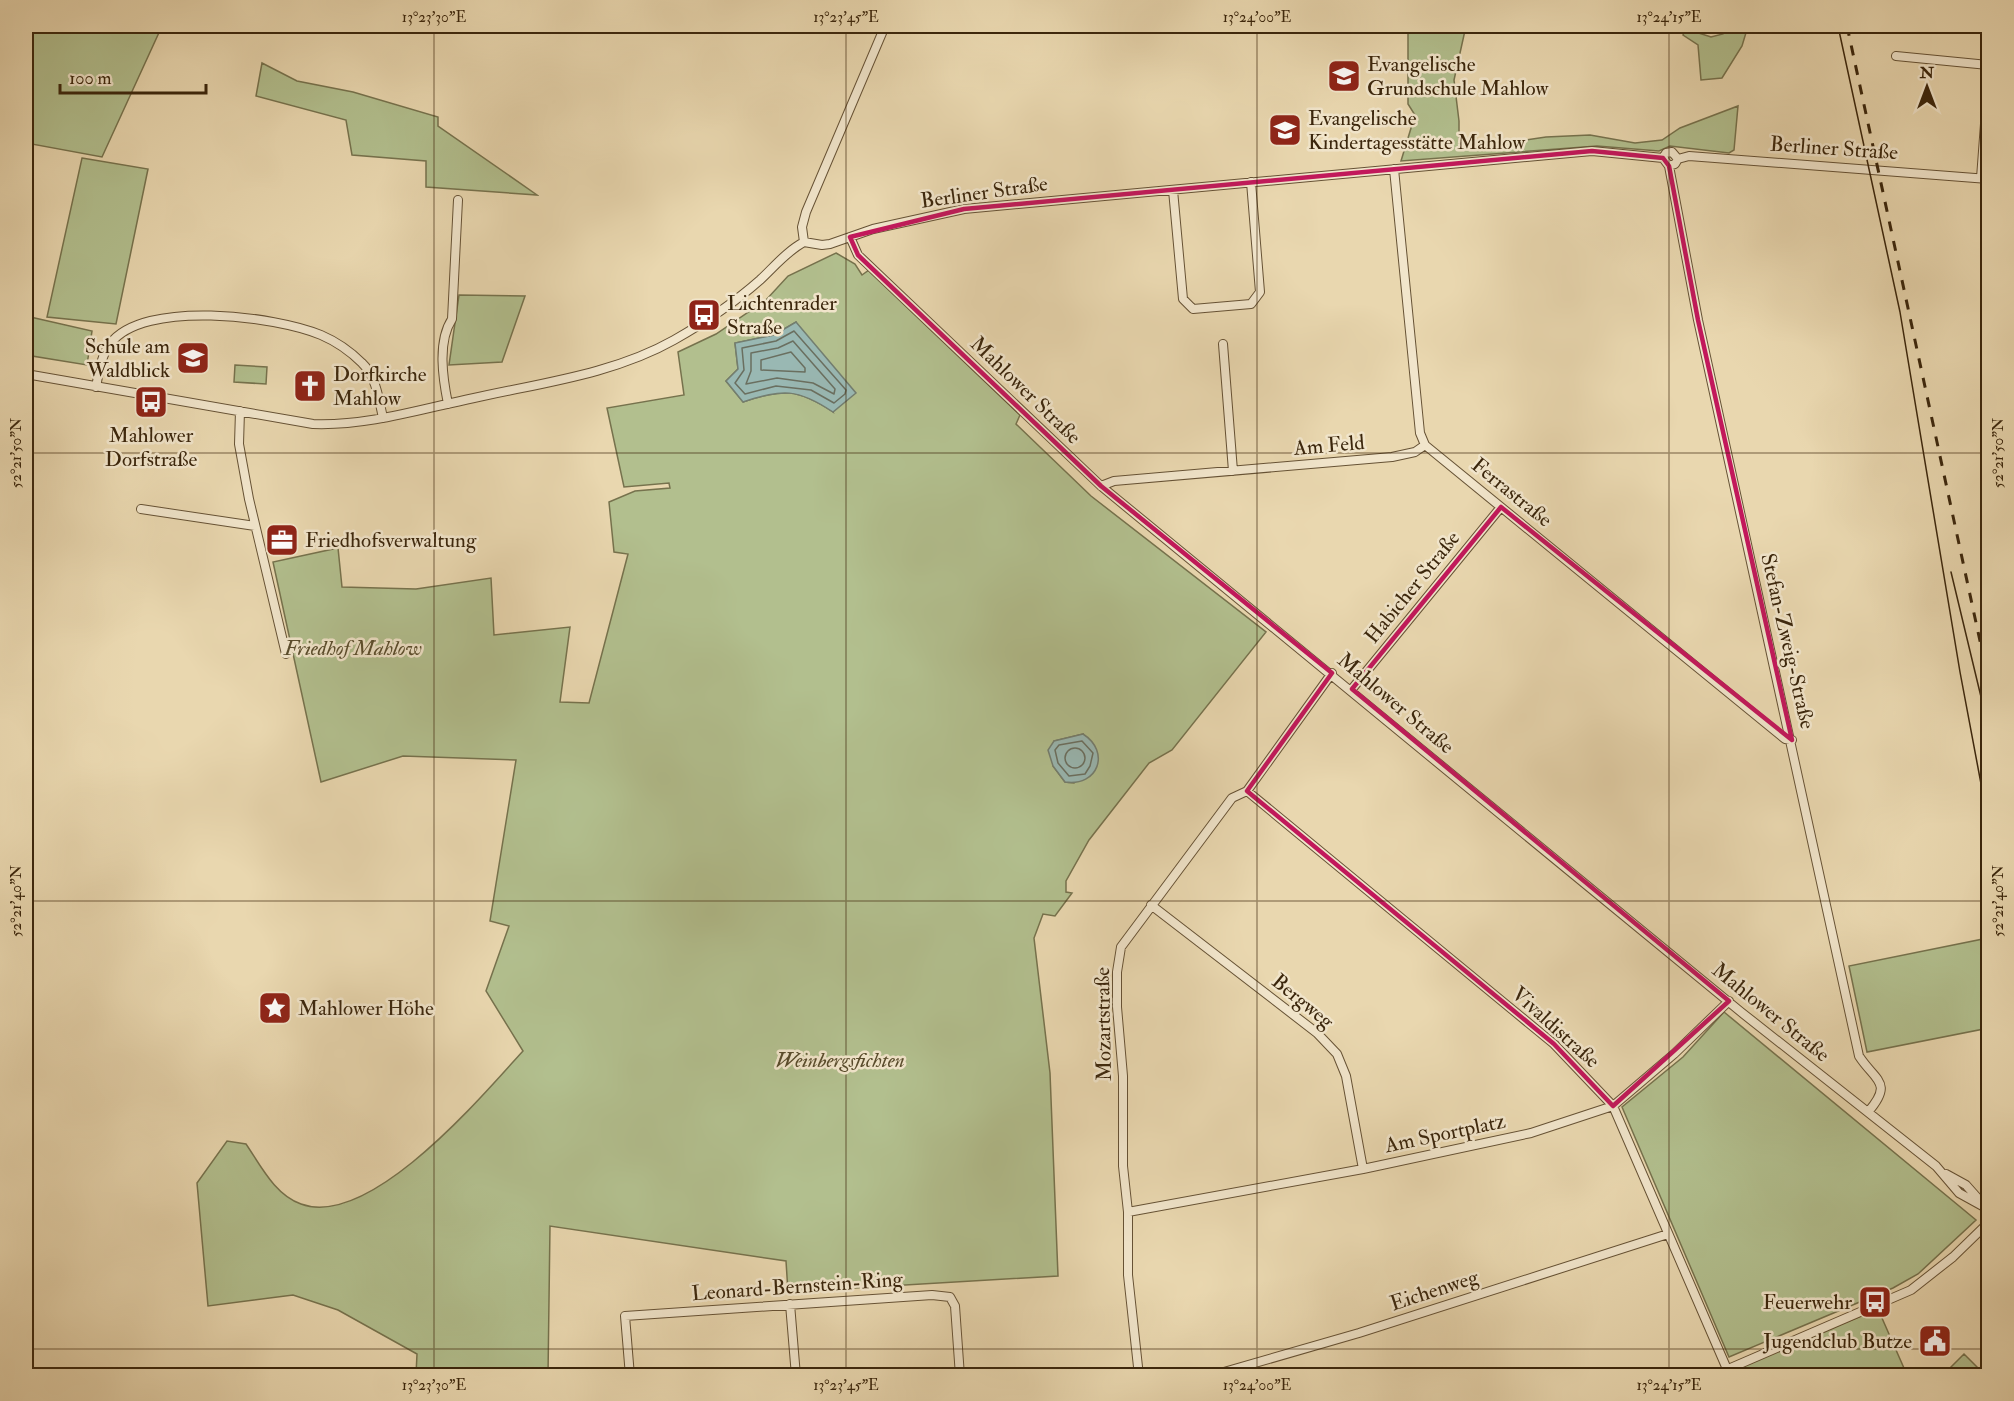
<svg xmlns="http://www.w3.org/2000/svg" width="2014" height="1401" font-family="'IM FELL Double Pica',serif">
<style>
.green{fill:#b2bf8e;stroke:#76724d;stroke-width:1.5;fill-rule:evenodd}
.water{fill:#99b8b3;stroke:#737e70;stroke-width:1.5}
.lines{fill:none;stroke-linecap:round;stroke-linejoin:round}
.shore{stroke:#6a6f60;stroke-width:1.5}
.street-casing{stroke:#665235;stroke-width:10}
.street{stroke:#f1e5cb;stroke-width:8}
.tram{stroke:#3b260c;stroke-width:1.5}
.rail{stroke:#3b260c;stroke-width:3;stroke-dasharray:10 10;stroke-linecap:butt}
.marked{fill:none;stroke:#c2185b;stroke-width:4.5;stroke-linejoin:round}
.ticks{fill:none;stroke:#3b260c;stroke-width:1.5;stroke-opacity:0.45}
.labels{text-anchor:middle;stroke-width:5;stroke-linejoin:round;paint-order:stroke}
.poi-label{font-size:21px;fill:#3b260c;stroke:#f1e5cb;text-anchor:start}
.street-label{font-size:21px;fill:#3b260c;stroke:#f1e5cb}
.park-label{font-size:21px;font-style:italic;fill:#594c2c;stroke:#f1e5cb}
.neatline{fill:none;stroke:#3b260c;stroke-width:2}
.ticks-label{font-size:15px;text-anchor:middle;fill:#3b260c}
</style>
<rect width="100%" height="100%" fill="#e9d7af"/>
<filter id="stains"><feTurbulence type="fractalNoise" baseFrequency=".00333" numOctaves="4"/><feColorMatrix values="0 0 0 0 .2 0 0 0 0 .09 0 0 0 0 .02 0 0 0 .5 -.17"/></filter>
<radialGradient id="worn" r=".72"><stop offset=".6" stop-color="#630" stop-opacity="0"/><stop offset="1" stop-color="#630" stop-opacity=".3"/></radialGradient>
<!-- green -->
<path class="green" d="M 26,26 L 162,26 L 102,157 L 26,143 Z
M 1408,26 L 1466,26 L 1454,80 L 1459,121 L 1459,150 L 1546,137 L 1590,135 L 1635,143 L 1662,140 L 1680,128 L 1738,106 L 1734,150 L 1729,153 L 1670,146 L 1659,151 L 1597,146 L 1401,161 L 1415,115 L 1408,104 Z
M 1725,26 L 1748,26 L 1742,46 L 1722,78 L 1701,80 L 1698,45 L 1683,35 L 1686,29 L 1711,37 L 1723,34 Z
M 262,63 L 297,81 L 353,92 L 438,117 L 438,126 L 537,195 L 426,187 L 426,161 L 352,155 L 346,120 L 256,96 Z
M 82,158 L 148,169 L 116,324 L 47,317 Z
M 836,253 L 855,264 L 862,275 L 869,270 L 1020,415 L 1016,424 L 1091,496 L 1266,632 L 1172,750 L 1149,763 L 1089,840 L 1066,881 L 1066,892 L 1072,893 L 1055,916 L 1043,914 L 1034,938 L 1050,1073 L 1058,1276 L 788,1292 L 786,1261 L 550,1226 L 548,1375 L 416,1375 L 417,1354 L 338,1310 L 293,1295 L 208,1306 L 197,1183 L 227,1141 L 246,1144 C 261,1166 275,1195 301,1204 C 370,1229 481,1097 523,1051 L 486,991 L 509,926 L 490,921 L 516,760 L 403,756 L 321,782 L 273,562 L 338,548 L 342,587 L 416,589 L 491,578 L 494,635 L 570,627 L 560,702 L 589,703 L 628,554 L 614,552 L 609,502 L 635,491 L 670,488 L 669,483 L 624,487 L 607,408 L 684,395 L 678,352 L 716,334 L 766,300 L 788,276 ZM 796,322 L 833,412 C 797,388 783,389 743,402 L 726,381 L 738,369 L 735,343 L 774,335 ZM 1083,734 L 1074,783 L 1065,782 L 1053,766 L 1054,741 Z
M 459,295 L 525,296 L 502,362 L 449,365 Z
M 26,316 L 92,331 L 87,365 L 26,355 Z
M 235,365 L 267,367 L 266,384 L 234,382 Z
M 1988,938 L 1988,1048 L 1984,1029 L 1867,1052 L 1849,966 Z
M 1724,1012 L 1976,1220 L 1918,1274 L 1893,1288 L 1729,1357 L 1622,1107 L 1683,1057 Z
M 1878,1309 L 1907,1375 L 1738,1376 L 1735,1368 Z
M 1964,1354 L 1984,1374 L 1983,1375 L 1959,1375 L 1951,1367 Z"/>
<!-- water -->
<path class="water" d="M 796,322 L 856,393 L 833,412 C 797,388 783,389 743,402 L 726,381 L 738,369 L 735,343 L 774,335 Z
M 1083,734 C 1111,752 1098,787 1065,782 L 1053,766 L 1048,750 L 1054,741 Z"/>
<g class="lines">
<!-- shore -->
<path class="shore" d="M 794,331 L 846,390 L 845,394 L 834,403 L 811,390 L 776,386 L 745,394 L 735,383 L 744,370 L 742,348 L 776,341 Z
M 793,341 L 835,389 L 834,394 L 813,383 L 777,378 L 746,384 L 751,371 L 751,353 L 778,348 Z
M 791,352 L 805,368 L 805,372 L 761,370 L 761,360 Z
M 1082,741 L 1093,753 L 1090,766 L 1085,774 L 1069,776 L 1058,763 L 1055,750 L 1059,745 Z
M1065 758a10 10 0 1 1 20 0a10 10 0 1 1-20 0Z"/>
<!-- street casing -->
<g class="street-casing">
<path id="street" d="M 1896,56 L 1988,65
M 1678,159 L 1672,152 L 1666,153 L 1663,158 L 1669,166 L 1675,164 L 1678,159 L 1689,156 L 1988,179
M 1669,166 L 1698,320 L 1859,1056 C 1875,1081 1894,1082 1868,1112
M 1394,169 L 1420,433 L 1425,445 L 1785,739 L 1792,740
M 1981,178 L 1988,83
M 1173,190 L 1183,299 L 1193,309 L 1251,304 L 1260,292 L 1251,182
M 850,237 L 858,255 L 1101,486 L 1741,1012 L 1936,1166 L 1959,1193 L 1988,1209
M 804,242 L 822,245 L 830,244 L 873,229 L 964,209 L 1592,151 L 1663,158
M 804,242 L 802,227 L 806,212 L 885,26
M 1223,344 L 1233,471
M 26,374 L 313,424 C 368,426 421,409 474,398 C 541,383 614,374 674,340 C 704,323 734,303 760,280 C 774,267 787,251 804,242
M 96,387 C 99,372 101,356 110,344 C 143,299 276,316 321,335 C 335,341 351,352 362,363 C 376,376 379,400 383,418
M 448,404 C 443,379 437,342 452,319 L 458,200
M 240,411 L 239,444 L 249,499 L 286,654
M 1101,486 L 1114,481 L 1392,457 L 1415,452 L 1425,445
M 141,509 L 255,526
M 1352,689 L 1501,507
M 1247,791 L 1554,1044 L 1613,1106 L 1730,1376
M 1151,905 L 1317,1033 L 1337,1054 L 1346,1076 L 1363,1169
M 1946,1174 L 1966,1185 L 1982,1203
M 1128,1212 L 1363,1169 L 1531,1133 L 1613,1106 L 1674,1054 L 1729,1001
M 790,1304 L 796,1376
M 630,1376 L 625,1316 L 932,1295 L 950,1297 L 955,1306 L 960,1376
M 1139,1376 L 1128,1275 L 1128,1212 L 1123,1166 L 1123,1076 L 1117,1007 L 1117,972 L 1121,947 L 1232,798 L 1247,791 L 1332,673
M 1210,1376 L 1359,1333 L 1668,1234
M 1712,1376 L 1911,1290 L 1953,1257 L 1988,1223"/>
</g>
<!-- street -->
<use href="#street" class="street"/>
<!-- tram -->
<path class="tram" d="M 1838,26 L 1900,312 L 1960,672 L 1988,821
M 1951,572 L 1988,726"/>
<!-- rail -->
<path class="rail" d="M 1847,26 L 1988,678"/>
</g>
<!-- marked area -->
<path class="marked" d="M 1592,151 L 1663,158 L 1669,166 L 1698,320 L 1792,740 L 1501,507 L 1352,689 L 1729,1001 L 1613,1106 L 1554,1044 L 1247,791 L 1332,673 L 1101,486 L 858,255 L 850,237 L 964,209 Z"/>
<!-- ticks -->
<path class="ticks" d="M 434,26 L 434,1376M 846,26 L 846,1376M 1257,26 L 1257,1376M 1669,26 L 1669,1376M 26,453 L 1988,453M 26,901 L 1988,901M 26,1349 L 1988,1349"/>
<!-- icons -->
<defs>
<g id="school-square" transform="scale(1.725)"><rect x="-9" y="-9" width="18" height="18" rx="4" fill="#8f2418" stroke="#f1e5cb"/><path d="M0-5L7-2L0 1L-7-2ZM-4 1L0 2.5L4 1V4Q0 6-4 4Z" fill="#fff"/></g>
<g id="bus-square" transform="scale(1.725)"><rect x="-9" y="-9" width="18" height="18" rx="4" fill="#8f2418" stroke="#f1e5cb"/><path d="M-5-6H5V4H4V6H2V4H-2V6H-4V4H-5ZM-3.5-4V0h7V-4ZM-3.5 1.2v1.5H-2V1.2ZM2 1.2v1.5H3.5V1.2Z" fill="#fff"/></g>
<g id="church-square" transform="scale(1.725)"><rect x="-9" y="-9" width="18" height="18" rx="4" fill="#8f2418" stroke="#f1e5cb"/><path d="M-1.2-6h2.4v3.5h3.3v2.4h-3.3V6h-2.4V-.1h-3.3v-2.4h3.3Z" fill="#fff"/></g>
<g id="office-square" transform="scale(1.725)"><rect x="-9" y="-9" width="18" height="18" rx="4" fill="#8f2418" stroke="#f1e5cb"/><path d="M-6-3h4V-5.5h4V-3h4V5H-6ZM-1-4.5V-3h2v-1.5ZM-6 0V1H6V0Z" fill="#fff"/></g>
<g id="sight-square" transform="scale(1.725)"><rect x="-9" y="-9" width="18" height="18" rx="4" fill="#8f2418" stroke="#f1e5cb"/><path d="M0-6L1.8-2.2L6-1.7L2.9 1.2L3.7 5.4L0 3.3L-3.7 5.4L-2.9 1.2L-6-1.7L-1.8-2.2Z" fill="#fff"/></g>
<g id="civic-square" transform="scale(1.725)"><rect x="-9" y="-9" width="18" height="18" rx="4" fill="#8f2418" stroke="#f1e5cb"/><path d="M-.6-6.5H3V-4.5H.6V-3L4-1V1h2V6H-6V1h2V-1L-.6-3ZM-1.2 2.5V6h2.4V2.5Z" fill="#fff"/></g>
</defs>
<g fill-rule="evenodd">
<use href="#school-square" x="1344" y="76"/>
<use href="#school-square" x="1285" y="130"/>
<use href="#bus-square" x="704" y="315"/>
<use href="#school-square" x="193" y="358"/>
<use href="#church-square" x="310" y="386"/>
<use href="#bus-square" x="151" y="402"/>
<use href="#office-square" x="282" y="540"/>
<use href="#sight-square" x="275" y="1008"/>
<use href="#bus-square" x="1875" y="1302"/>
<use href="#civic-square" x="1935" y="1341"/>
</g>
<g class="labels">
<!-- poi labels -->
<g class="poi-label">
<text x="1367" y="71">Evangelische<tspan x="1367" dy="24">Grundschule Mahlow</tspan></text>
<text x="1308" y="125">Evangelische<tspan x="1308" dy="24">Kindertagesstätte Mahlow</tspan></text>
<text x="727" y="310">Lichtenrader<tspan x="727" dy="24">Straße</tspan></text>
<text x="170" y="353" text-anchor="end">Schule am<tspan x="170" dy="24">Waldblick</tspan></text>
<text x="333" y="381">Dorfkirche<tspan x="333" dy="24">Mahlow</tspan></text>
<text x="151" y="442" text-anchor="middle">Mahlower<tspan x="151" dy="24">Dorfstraße</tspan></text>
<text x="305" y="547">Friedhofsverwaltung</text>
<text x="298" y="1015">Mahlower Höhe</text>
<text x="1852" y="1309" text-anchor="end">Feuerwehr</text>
<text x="1912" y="1348" text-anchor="end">Jugendclub Butze</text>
</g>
<!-- street labels -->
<g class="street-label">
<text transform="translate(1834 148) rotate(4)" y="7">Berliner Straße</text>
<text transform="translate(984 192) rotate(-8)" y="7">Berliner Straße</text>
<text transform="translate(1026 390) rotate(44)" y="7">Mahlower Straße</text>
<text transform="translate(1329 445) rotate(-5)" y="7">Am Feld</text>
<text transform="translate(1512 492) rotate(39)" y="7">Ferrastraße</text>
<text transform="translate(1412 587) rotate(-51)" y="7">Habicher Straße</text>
<text transform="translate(1788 641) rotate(77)" y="7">Stefan-Zweig-Straße</text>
<text transform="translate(1396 703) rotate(40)" y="7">Mahlower Straße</text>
<text transform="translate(1303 1001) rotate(39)" y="7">Bergweg</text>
<text transform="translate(1771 1012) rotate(39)" y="7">Mahlower Straße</text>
<text transform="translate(1103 1024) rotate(-91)" y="7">Mozartstraße</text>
<text transform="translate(1556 1027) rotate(42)" y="7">Vivaldistraße</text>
<text transform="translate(1445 1133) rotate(-12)" y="7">Am Sportplatz</text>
<text transform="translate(797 1286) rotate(-4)" y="7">Leonard-Bernstein-Ring</text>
<text transform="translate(1434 1290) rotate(-18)" y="7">Eichenweg</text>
</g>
<!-- park labels -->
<g class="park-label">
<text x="353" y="655">Friedhof Mahlow</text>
<text x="840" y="1067">Weinbergsfichten</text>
</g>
</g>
<!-- margin -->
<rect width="2014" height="1401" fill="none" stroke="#e9d7af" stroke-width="66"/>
<!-- north arrow -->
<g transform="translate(1927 87)" stroke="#f1e5cb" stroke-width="4.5" paint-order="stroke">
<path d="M0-4.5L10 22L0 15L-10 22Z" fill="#3b260c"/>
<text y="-9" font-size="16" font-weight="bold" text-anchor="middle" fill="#3b260c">N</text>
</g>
<!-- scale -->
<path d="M60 84v9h146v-9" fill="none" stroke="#3b260c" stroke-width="3"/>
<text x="69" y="84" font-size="18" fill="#3b260c" stroke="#f1e5cb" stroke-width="4.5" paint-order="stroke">100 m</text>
<rect x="33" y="33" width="1948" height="1335" class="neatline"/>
<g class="ticks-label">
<text x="434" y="22">13°23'30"E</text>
<text x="846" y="22">13°23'45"E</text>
<text x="1257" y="22">13°24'00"E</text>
<text x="1669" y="22">13°24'15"E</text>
<text transform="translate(16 453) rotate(-90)" y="5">52°21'50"N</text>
<text transform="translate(1998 453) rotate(-90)" y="5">52°21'50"N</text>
<text transform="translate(16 901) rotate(-90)" y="5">52°21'40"N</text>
<text transform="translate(1998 901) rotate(-90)" y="5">52°21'40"N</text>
<text x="434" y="1390">13°23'30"E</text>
<text x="846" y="1390">13°23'45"E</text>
<text x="1257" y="1390">13°24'00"E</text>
<text x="1669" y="1390">13°24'15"E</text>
</g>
<rect width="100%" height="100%" filter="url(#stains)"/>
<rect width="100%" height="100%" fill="url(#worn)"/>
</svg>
